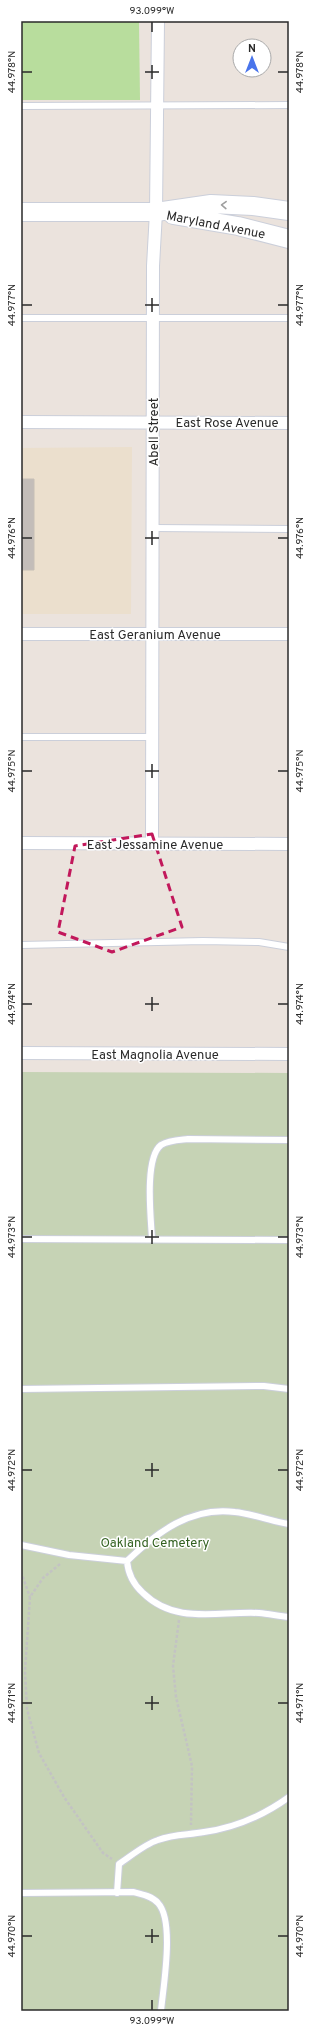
<svg xmlns="http://www.w3.org/2000/svg" width="310" height="2032" font-family="Overpass,sans-serif">
<style>
.education{fill:#ebdfcd}
.green{fill:#b8dd9d}
.cemetery{fill:#c6d3b5}
.building{fill:#c3bdb9;stroke:#c6bfb6}
.lines{fill:none;stroke-linecap:round;stroke-linejoin:round}
.lane-casing{stroke:#cbcfda;stroke-width:8}
.street-casing{stroke:#cbcfda;stroke-width:14}
.secondary-casing{stroke:#cbcfda;stroke-width:20}
.path{stroke:#c3c3c3;stroke-width:2.5;stroke-dasharray:3 2;stroke-linecap:butt}
.lane{stroke:#fff;stroke-width:6}
.street{stroke:#fff;stroke-width:12}
.secondary{stroke:#fff;stroke-width:18}
.oneway{stroke:#9f9f9f}
.marked{fill:none;stroke:#c2185b;stroke-width:3;stroke-dasharray:8 5;stroke-linejoin:round}
.ticks{fill:none;stroke:#2a2a2a;stroke-width:1.5}
.labels{text-anchor:middle;stroke-width:3;stroke-linejoin:round;paint-order:stroke}
.street-label{font-size:13px;fill:#2a2a2a;stroke:#fff}
.park-label{font-size:13px;fill:#326120;stroke:#fff}
.neatline{fill:none;stroke:#2a2a2a;stroke-width:1.5}
.ticks-label{font-size:10px;text-anchor:middle;fill:#2a2a2a}
</style>
<rect width="100%" height="100%" fill="#ebe3dd"/>
<!-- education -->
<path class="education" d="M 132,447 L 131,614 L 21,614 L 21,448 Z"/>
<!-- green -->
<path class="green" d="M 21,21 L 139,21 L 140,100 L 21,100 Z"/>
<!-- cemetery -->
<path class="cemetery" d="M 21,1072 L 289,1073 L 289,2011 L 21,2011 Z"/>
<!-- building -->
<path class="building" d="M 21,479 L 34,479 L 34,570 L 21,570 Z"/>
<g class="lines">
<!-- lane casing -->
<g class="lane-casing">
<path id="lane" d="M 21,106 L 289,105
M 21,318 L 289,318
M 153,528 L 289,529
M 21,737 L 152,737
M 21,945 L 203,941 L 259,942 L 289,947
M 21,1239 L 289,1240
M 152,1239 C 151,1219 144,1158 161,1145 C 169,1140 179,1140 188,1139 L 289,1140
M 21,1389 L 264,1386 L 289,1389
M 289,1524 C 270,1521 253,1514 235,1512 C 191,1506 156,1533 127,1561 C 128,1574 133,1584 143,1593 C 176,1625 217,1611 259,1613 C 269,1614 279,1616 289,1617
M 21,1545 L 69,1555 L 127,1561
M 21,1893 L 133,1892 C 141,1894 152,1896 158,1903 C 175,1921 163,1988 161,2011
M 117,1893 L 119,1864 C 131,1856 145,1844 158,1840 C 174,1834 188,1835 204,1832 C 234,1828 264,1815 289,1797"/>
</g>
<!-- street casing -->
<g class="street-casing">
<path id="street" d="M 21,422 L 289,423
M 21,634 L 289,634
M 21,843 L 289,844
M 152,844 L 153,266 L 156,212 L 158,21
M 21,1053 L 289,1054"/>
</g>
<!-- secondary casing -->
<g class="secondary-casing">
<path id="secondary" d="M 21,212 L 156,212 L 211,204 L 253,206 L 289,211
M 173,215 L 238,226 L 289,239"/>
</g>
<!-- path -->
<path class="path" d="M 60,1564 L 43,1578 L 30,1597 L 25,1671 L 27,1709 L 39,1753 L 64,1797 L 103,1853 L 112,1859
M 21,1572 L 30,1597
M 179,1620 L 173,1666 L 176,1697 L 192,1766 L 191,1825"/>
<!-- lane -->
<use href="#lane" class="lane"/>
<!-- street -->
<use href="#street" class="street"/>
<!-- secondary -->
<use href="#secondary" class="secondary"/>
</g>
<!-- one-way arrows -->
<defs><path id="oneway-chevron" d="M-2-3.5L2.5 0L-2 3.5" fill="none" stroke-width="1.6" stroke-linecap="round" stroke-linejoin="round"/></defs>
<use class="oneway" href="#oneway-chevron" transform="translate(224 205) rotate(-178)"/>
<!-- marked area -->
<path class="marked" d="M 152,834 L 182,927 L 112,952 L 58,932 L 75,846 Z"/>
<!-- ticks -->
<path class="ticks" d="M 152,22 L 152,32M 152,65 L 152,79M 22,72 L 32,72M 145,72 L 159,72M 278,72 L 288,72M 152,298 L 152,312M 22,305 L 32,305M 145,305 L 159,305M 278,305 L 288,305M 152,531 L 152,545M 22,538 L 32,538M 145,538 L 159,538M 278,538 L 288,538M 152,764 L 152,778M 22,771 L 32,771M 145,771 L 159,771M 278,771 L 288,771M 152,997 L 152,1011M 22,1004 L 32,1004M 145,1004 L 159,1004M 278,1004 L 288,1004M 152,1230 L 152,1244M 22,1237 L 32,1237M 145,1237 L 159,1237M 278,1237 L 288,1237M 152,1463 L 152,1477M 22,1470 L 32,1470M 145,1470 L 159,1470M 278,1470 L 288,1470M 152,1696 L 152,1710M 22,1703 L 32,1703M 145,1703 L 159,1703M 278,1703 L 288,1703M 152,1929 L 152,1943M 22,1936 L 32,1936M 145,1936 L 159,1936M 278,1936 L 288,1936M 152,2000 L 152,2010"/>
<g class="labels">
<!-- street labels -->
<g class="street-label">
<text transform="translate(216 224) rotate(11)" y="5">Maryland Avenue</text>
<text x="227" y="427">East Rose Avenue</text>
<text transform="translate(153 432) rotate(-90)" y="5">Abell Street</text>
<text x="155" y="639">East Geranium Avenue</text>
<text x="155" y="849">East Jessamine Avenue</text>
<text x="155" y="1059">East Magnolia Avenue</text>
</g>
<!-- park labels -->
<g class="park-label">
<text x="155" y="1547">Oakland Cemetery</text>
</g>
</g>
<!-- border -->
<rect width="310" height="2032" fill="none" stroke="#ffffff" stroke-width="44"/>
<!-- north arrow -->
<g transform="translate(252 58)"><circle r="19" fill="#ffffff" stroke="#aaaaaa"/>
<path d="M0-3L7 15L0 10L-7 15Z" fill="#4974eb"/>
<text y="-6" font-size="11" font-weight="bold" text-anchor="middle" fill="#2a2a2a">N</text>
</g>
<rect x="22" y="22" width="266" height="1988" class="neatline"/>
<g class="ticks-label">
<text x="152" y="14">93.099°W</text>
<text transform="translate(11 72) rotate(-90)" y="4">44.978°N</text>
<text transform="translate(299 72) rotate(-90)" y="4">44.978°N</text>
<text transform="translate(11 305) rotate(-90)" y="4">44.977°N</text>
<text transform="translate(299 305) rotate(-90)" y="4">44.977°N</text>
<text transform="translate(11 538) rotate(-90)" y="4">44.976°N</text>
<text transform="translate(299 538) rotate(-90)" y="4">44.976°N</text>
<text transform="translate(11 771) rotate(-90)" y="4">44.975°N</text>
<text transform="translate(299 771) rotate(-90)" y="4">44.975°N</text>
<text transform="translate(11 1004) rotate(-90)" y="4">44.974°N</text>
<text transform="translate(299 1004) rotate(-90)" y="4">44.974°N</text>
<text transform="translate(11 1237) rotate(-90)" y="4">44.973°N</text>
<text transform="translate(299 1237) rotate(-90)" y="4">44.973°N</text>
<text transform="translate(11 1470) rotate(-90)" y="4">44.972°N</text>
<text transform="translate(299 1470) rotate(-90)" y="4">44.972°N</text>
<text transform="translate(11 1703) rotate(-90)" y="4">44.971°N</text>
<text transform="translate(299 1703) rotate(-90)" y="4">44.971°N</text>
<text transform="translate(11 1936) rotate(-90)" y="4">44.970°N</text>
<text transform="translate(299 1936) rotate(-90)" y="4">44.970°N</text>
<text x="152" y="2024">93.099°W</text>
</g>
</svg>
